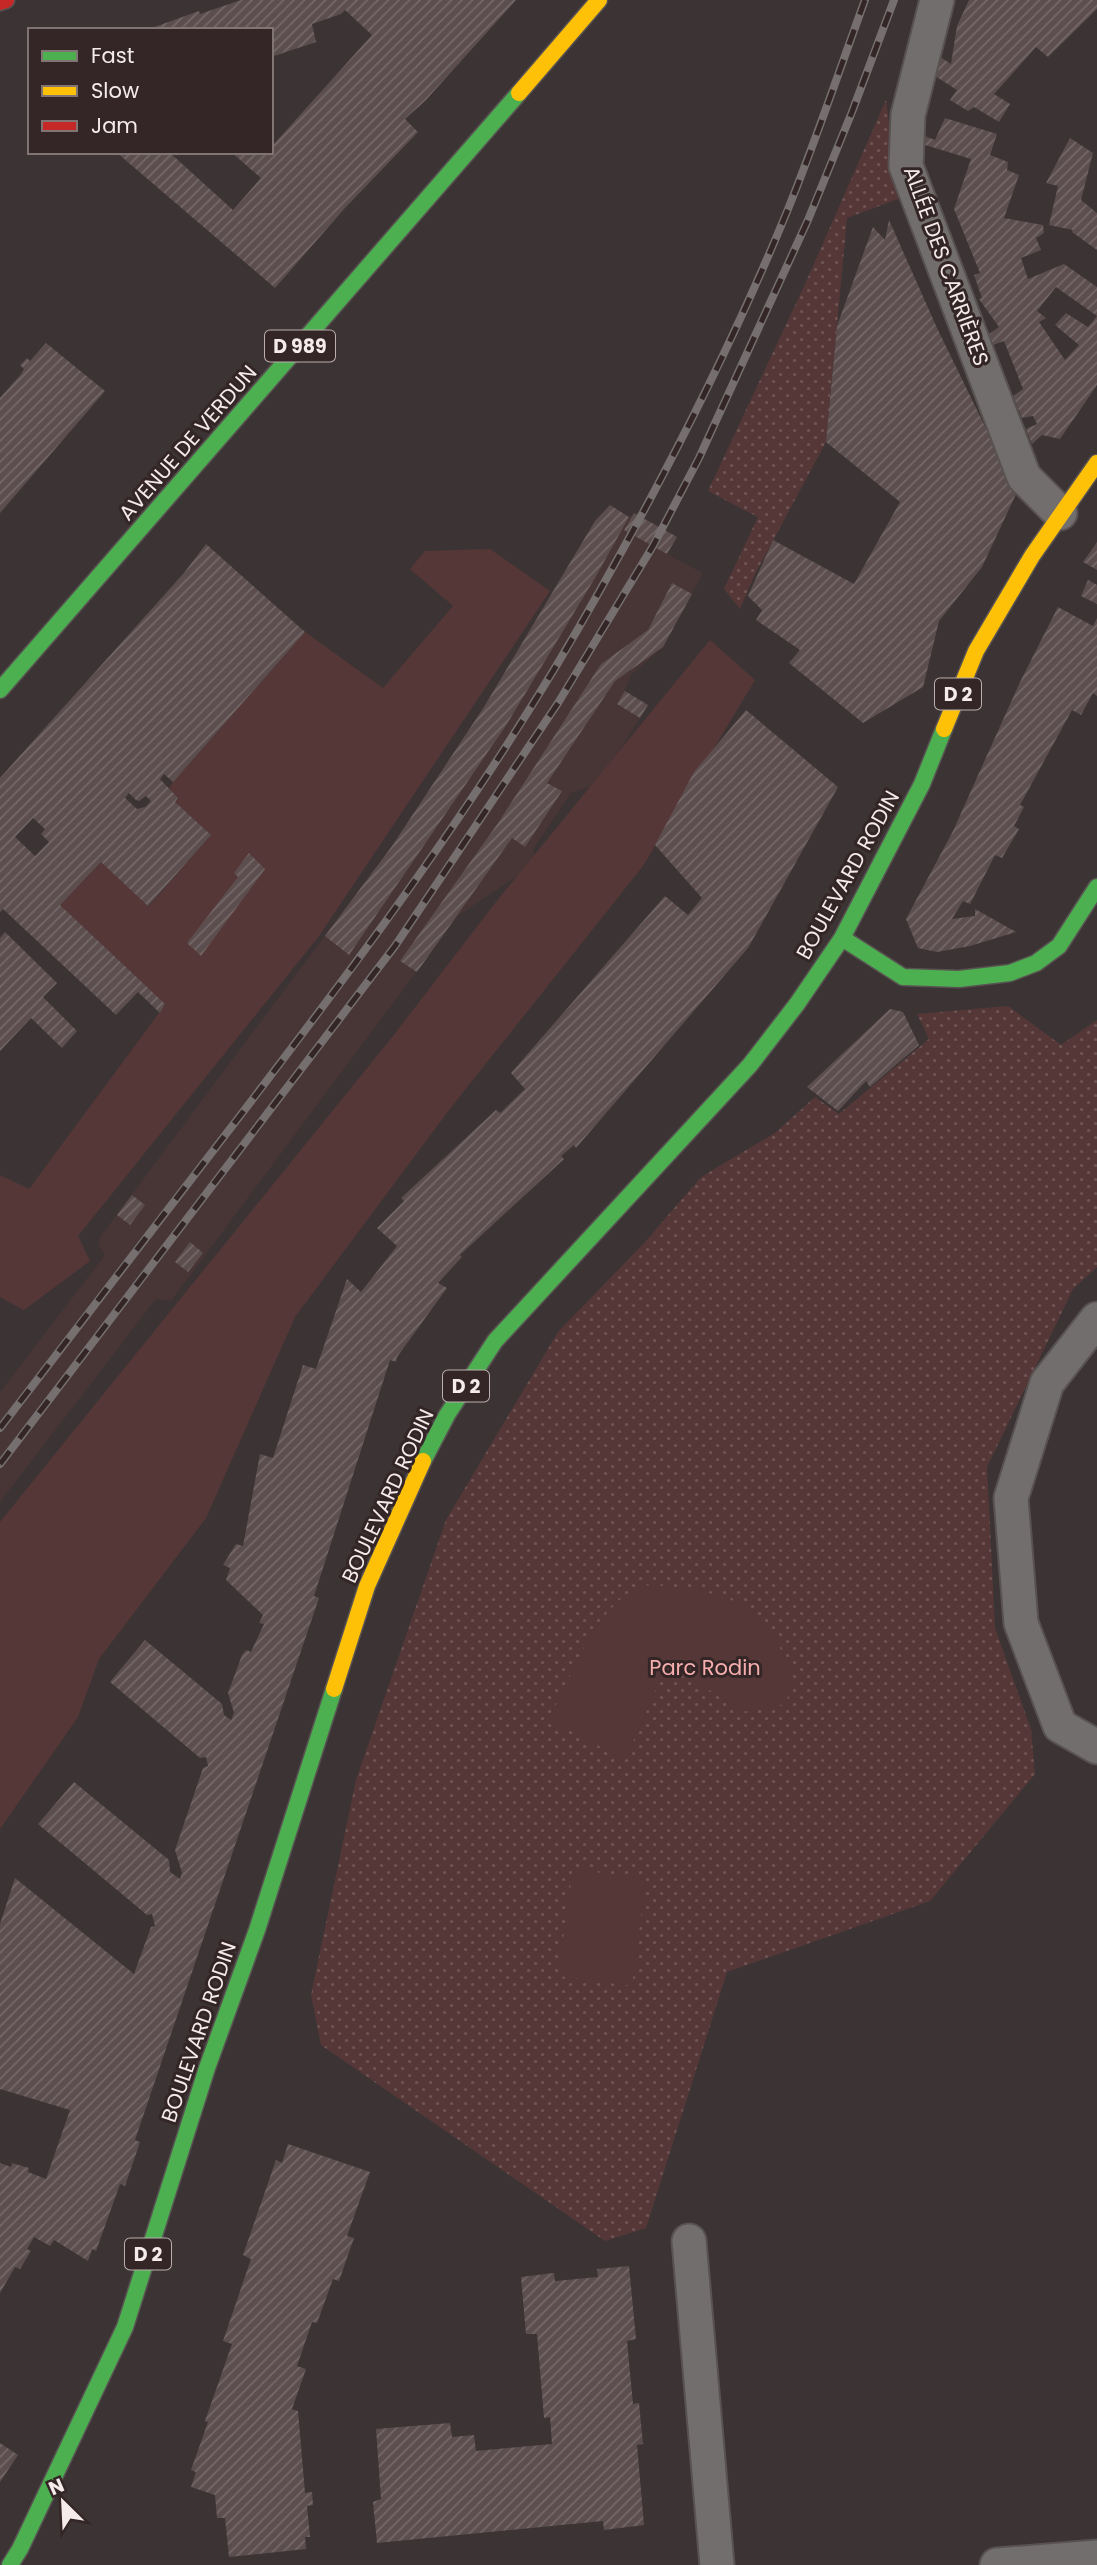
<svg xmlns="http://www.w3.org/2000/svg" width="1097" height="2565" font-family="Poppins,sans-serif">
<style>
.built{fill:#483535}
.grass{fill:url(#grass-dots)}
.garden{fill:#563737}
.building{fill:url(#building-hatch);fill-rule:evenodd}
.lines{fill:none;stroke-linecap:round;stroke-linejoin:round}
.street-casing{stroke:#595252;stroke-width:37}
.fast-casing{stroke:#595252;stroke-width:19}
.slow-casing{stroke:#595252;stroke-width:19}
.jam-casing{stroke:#595252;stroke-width:19}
.street{stroke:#736e6e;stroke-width:33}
.fast{stroke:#4caf50;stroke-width:16}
.slow{stroke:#ffc107;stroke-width:16}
.jam{stroke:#c62828;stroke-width:16}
.rail-casing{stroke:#756f6f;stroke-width:8}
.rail{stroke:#342626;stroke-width:5;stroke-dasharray:16;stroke-linecap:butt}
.labels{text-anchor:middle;stroke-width:6;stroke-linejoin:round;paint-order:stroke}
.shield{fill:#342626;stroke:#bab0af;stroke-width:2}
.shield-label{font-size:19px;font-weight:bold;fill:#f4ebea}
.street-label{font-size:21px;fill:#f4ebea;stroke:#342626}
.park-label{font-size:21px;fill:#f6adad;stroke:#342626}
</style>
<defs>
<pattern id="grass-dots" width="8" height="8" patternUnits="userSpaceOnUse" patternTransform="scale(1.75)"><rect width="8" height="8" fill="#563737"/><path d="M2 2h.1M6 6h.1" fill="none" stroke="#6f5454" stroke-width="1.8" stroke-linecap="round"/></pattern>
<pattern id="building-hatch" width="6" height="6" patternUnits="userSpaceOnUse" patternTransform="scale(1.75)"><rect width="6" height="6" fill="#5c4e4e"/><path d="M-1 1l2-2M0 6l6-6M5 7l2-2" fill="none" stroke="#746868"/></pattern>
</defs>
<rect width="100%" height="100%" fill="#3c3434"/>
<!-- built -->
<path class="built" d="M 610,505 L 629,517 L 634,513 L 677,537 L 667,554 L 703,573 L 663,647 L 631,675 L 625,691 L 648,705 L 610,766 L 592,786 L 571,793 L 533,849 L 537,863 L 458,916 L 171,1301 L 156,1299 L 0,1502 L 0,1392 L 105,1255 L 98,1245 L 100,1237 L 392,846 L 484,707 L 595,521 Z"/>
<!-- grass -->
<path class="grass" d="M 886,100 L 898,199 L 847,218 L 826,442 L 755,574 L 740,609 L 724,589 L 758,517 L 708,491 L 806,282 Z
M 1008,1006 L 1061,1045 L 1097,1020 L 1097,1267 L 1073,1289 L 987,1467 L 995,1628 L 1031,1729 L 1035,1774 L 930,1901 L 727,1972 L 646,2228 L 605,2241 L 321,2045 L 311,1995 L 356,1780 L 446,1520 L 558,1332 L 646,1241 L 701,1177 L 775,1133 L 815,1097 L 839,1114 L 929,1039 L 917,1014 Z"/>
<!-- garden -->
<path class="garden" d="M 490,549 L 550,591 L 319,936 L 78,1236 L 90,1261 L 24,1310 L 0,1297 L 0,1175 L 29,1189 L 165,1005 L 60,905 L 101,862 L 149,906 L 211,835 L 175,802 L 178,798 L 169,789 L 173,782 L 305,632 L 383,688 L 453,606 L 410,569 L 425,551 Z
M 710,640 L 755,680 L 643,866 L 449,1110 L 295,1317 L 206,1518 L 99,1659 L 78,1717 L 0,1829 L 0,1522 L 393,1036 L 496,902 Z
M 641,1585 L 667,1586 L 725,1596 L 761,1619 L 791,1665 L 787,1704 L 741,1712 L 689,1676 L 661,1678 L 625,1760 L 549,1719 L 593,1629 L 618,1601 Z
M 573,1869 L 646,1879 L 632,1986 L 558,1976 Z"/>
<!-- building -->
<path class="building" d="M 241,0 L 516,0 L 426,100 L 405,119 L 418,132 L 345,208 L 275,288 L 116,152 L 169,152 L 233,210 L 261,178 L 231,152 L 271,152 L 271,143 L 273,145 L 372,35 L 345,10 L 341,14 L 312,24 L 316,42 L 271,57 L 271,30 L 146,30 L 199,11 L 200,14 Z
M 969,0 L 1097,0 L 1097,9 L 1048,57 L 1036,47 L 994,94 L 1010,104 L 999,122 L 974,107 L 968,111 L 950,100 L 957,90 L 935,76 L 939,56 L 951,64 L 957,26 Z
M 945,118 L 997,134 L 990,155 L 1008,162 L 1007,170 L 1019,175 L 1004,218 L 1043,225 L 1044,233 L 1036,238 L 1041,250 L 1021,258 L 1028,279 L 1064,264 L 1097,287 L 1097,385 L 1060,439 L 1042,435 L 1032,444 L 1026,429 L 1037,424 L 1033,416 L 1022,418 L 1013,396 L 1023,389 L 1004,341 L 993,345 L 989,334 L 999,327 L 979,299 L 982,298 L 974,275 L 980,273 L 954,209 L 971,159 L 922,144 L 922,135 L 935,140 ZM 1056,287 L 1097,316 L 1088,327 L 1066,313 L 1055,325 L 1079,345 L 1065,360 L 1039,322 L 1046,318 L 1037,311 Z
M 1070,138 L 1093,153 L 1081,200 L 1097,213 L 1097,250 L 1072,232 L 1073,230 L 1049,225 L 1058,186 L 1046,183 Z
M 889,220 L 937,328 L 1017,492 L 982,567 L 939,621 L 923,687 L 863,723 L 789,663 L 800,650 L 756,620 L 762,610 L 748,596 L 773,540 L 854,584 L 900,502 L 826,442 L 837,326 L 873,227 L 885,240 Z
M 46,343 L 105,391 L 0,513 L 0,398 L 21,374 L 24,369 L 20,365 L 27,358 L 30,361 Z
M 610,505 L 629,517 L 595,578 L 507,724 L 349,955 L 325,936 L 392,846 L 484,707 L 595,521 Z
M 634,513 L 677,537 L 667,554 L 624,530 Z
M 1097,542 L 1097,570 L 1083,562 Z
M 206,544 L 305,632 L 173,782 L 164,774 L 160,779 L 178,798 L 175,802 L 211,835 L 148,906 L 101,862 L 60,905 L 165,1004 L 160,1013 L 138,992 L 116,1015 L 3,909 L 0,912 L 0,778 L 184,573 ZM 129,793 L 136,800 L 139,801 L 146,796 L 151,801 L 145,807 L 137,809 L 125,798 ZM 33,818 L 45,829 L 41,834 L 49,842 L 35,856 L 15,837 Z
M 1088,580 L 1097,585 L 1097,604 L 1081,596 Z
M 672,583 L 692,594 L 663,647 L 615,681 L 547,783 L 562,791 L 525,847 L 512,838 L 417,972 L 400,961 L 498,823 L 601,664 L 648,630 Z
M 1058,607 L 1093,626 L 1097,618 L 1097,696 L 1093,693 L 1081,715 L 1072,710 L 1020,805 L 1024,807 L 1014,826 L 1019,829 L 1002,858 L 995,855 L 970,904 L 963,901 L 952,919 L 975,916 L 975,909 L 1016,932 L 970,946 L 937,952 L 918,948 L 906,919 L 953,831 L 1020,682 Z
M 625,691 L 648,705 L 640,718 L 617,704 Z
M 746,710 L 838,787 L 748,948 L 576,1148 L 574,1145 L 561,1156 L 564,1159 L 460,1255 L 462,1257 L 438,1283 L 447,1288 L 397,1357 L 396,1362 L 390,1360 L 314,1596 L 319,1598 L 135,2140 L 140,2142 L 125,2186 L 120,2184 L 96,2251 L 92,2249 L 88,2261 L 54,2240 L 50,2246 L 34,2237 L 27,2249 L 31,2251 L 20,2269 L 15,2267 L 0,2293 L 0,2163 L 11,2167 L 12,2163 L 29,2168 L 28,2172 L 46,2179 L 70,2110 L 0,2089 L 0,1924 L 15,1878 L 134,1974 L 151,1927 L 155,1926 L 152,1914 L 147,1915 L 38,1824 L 74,1782 L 169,1860 L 170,1872 L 180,1879 L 182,1873 L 175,1850 L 203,1768 L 208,1766 L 206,1757 L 200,1758 L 110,1682 L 145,1640 L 222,1704 L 224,1715 L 231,1720 L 234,1713 L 228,1693 L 242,1655 L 246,1650 L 251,1652 L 264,1624 L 259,1623 L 263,1615 L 226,1580 L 230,1568 L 223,1565 L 236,1544 L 243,1546 L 260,1454 L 273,1458 L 303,1365 L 316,1369 L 347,1279 L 361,1292 L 397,1246 L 377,1228 L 404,1201 L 401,1198 L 496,1110 L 500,1113 L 525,1089 L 511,1073 L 665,896 L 688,915 L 702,898 L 655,845 L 694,772 Z
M 249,853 L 265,869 L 201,956 L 187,943 L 238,877 L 234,873 Z
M 5,932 L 57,983 L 43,997 L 77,1031 L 62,1048 L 31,1018 L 0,1051 L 0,938 Z
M 890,1009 L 903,1012 L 919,1045 L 870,1087 L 866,1081 L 838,1111 L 807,1087 Z
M 132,1195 L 145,1205 L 130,1225 L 117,1215 Z
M 190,1242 L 203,1253 L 188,1272 L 175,1262 Z
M 288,2144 L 370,2172 L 347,2236 L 354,2238 L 339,2281 L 333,2279 L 317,2323 L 312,2322 L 297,2366 L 306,2369 L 292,2409 L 298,2411 L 305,2493 L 312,2492 L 313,2505 L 307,2506 L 310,2537 L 305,2537 L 306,2549 L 229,2557 L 225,2518 L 217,2518 L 215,2495 L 191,2487 L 196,2472 L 191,2470 L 208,2422 L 205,2421 L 232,2344 L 223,2341 L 251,2259 L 243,2255 L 276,2160 L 282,2163 Z
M 629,2266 L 636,2339 L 627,2341 L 633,2404 L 639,2403 L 643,2444 L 637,2445 L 644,2525 L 604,2530 L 603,2521 L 377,2543 L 373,2502 L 381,2499 L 376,2429 L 450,2423 L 452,2437 L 474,2435 L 476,2451 L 552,2444 L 550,2417 L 544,2418 L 537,2334 L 526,2334 L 521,2277 L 554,2273 L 555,2281 L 598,2277 L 597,2269 Z
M 0,2443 L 18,2455 L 0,2482 Z"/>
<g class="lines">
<!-- street casing -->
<g class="street-casing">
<path id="street" d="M 937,0 L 908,115 L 906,166 L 1024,477 L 1060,513
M 1097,1319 L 1047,1383 L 1011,1498 L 1021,1623 L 1060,1726 L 1097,1747
M 689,2241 L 717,2565
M 997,2565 L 1097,2557"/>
</g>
<!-- fast casing -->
<g class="fast-casing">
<path id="fast" d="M 0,690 L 519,93
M 842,938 L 903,977 L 959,979 L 1010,973 L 1036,963 L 1059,946 L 1097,887
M 423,1461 L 447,1415 L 495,1341 L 750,1065 L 797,1004 L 842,938 L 922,784 L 944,729
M 10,2565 L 20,2549 L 125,2327 L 207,2068 L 257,1930 L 334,1689"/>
</g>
<!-- slow casing -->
<g class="slow-casing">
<path id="slow" d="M 519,93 L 599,0
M 944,729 L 976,651 L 1032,556 L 1097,463
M 334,1689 L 367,1586 L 423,1461"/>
</g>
<!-- jam casing -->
<g class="jam-casing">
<path id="jam" d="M 0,2 L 6,0"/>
</g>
<!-- street -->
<use href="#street" class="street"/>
<!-- fast -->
<use href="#fast" class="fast"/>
<!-- slow -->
<use href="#slow" class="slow"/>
<!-- jam -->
<use href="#jam" class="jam"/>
<!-- rail casing -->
<g class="rail-casing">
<path id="rail" d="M 0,1428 C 72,1334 144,1240 216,1147 C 353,969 490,788 599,592 C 668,470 733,343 786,214 C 815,143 839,71 865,0
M 0,1464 L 395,946 L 558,703 L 653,546 L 699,458 L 808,220 L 852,112 L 894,0"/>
</g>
<!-- rail -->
<use href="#rail" class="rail"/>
</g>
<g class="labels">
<!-- shield labels -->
<g class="shield">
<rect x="265" y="330.5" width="70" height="31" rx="5"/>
<rect x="935" y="678.5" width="46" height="31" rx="5"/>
<rect x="443" y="1370.5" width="46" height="31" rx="5"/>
<rect x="125" y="2238.5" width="46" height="31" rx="5"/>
</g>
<g class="shield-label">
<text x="300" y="353">D 989</text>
<text x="958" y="701">D 2</text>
<text x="466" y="1393">D 2</text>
<text x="148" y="2261">D 2</text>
</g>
<!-- street labels -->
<g class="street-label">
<text transform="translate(946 266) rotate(70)" y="7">ALLÉE DES CARRIÈRES</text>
<text transform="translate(188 443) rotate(-49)" y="7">AVENUE DE VERDUN</text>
<text transform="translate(848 875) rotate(-61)" y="7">BOULEVARD RODIN</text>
<text transform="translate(388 1496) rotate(-65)" y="7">BOULEVARD RODIN</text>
<text transform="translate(199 2032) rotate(-71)" y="7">BOULEVARD RODIN</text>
</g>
<!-- park labels -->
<g class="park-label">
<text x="705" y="1675">Parc Rodin</text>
</g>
</g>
<!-- legend -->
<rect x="28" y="28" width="245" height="126" fill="#342626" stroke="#817574" stroke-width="2"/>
<rect x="42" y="51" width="35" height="10" fill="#4caf50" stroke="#817574" stroke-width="2"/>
<text x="91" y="63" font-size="21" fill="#f4ebea">Fast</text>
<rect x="42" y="86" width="35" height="10" fill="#ffc107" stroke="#817574" stroke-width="2"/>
<text x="91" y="98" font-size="21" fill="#f4ebea">Slow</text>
<rect x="42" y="121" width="35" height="10" fill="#c62828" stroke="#817574" stroke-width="2"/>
<text x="91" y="133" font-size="21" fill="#f4ebea">Jam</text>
<!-- north arrow -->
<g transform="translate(63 2502) rotate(336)" stroke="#342626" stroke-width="5" paint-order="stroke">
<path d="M0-5L12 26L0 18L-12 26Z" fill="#f4ebea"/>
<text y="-10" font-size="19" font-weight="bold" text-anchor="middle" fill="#f4ebea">N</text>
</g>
</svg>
